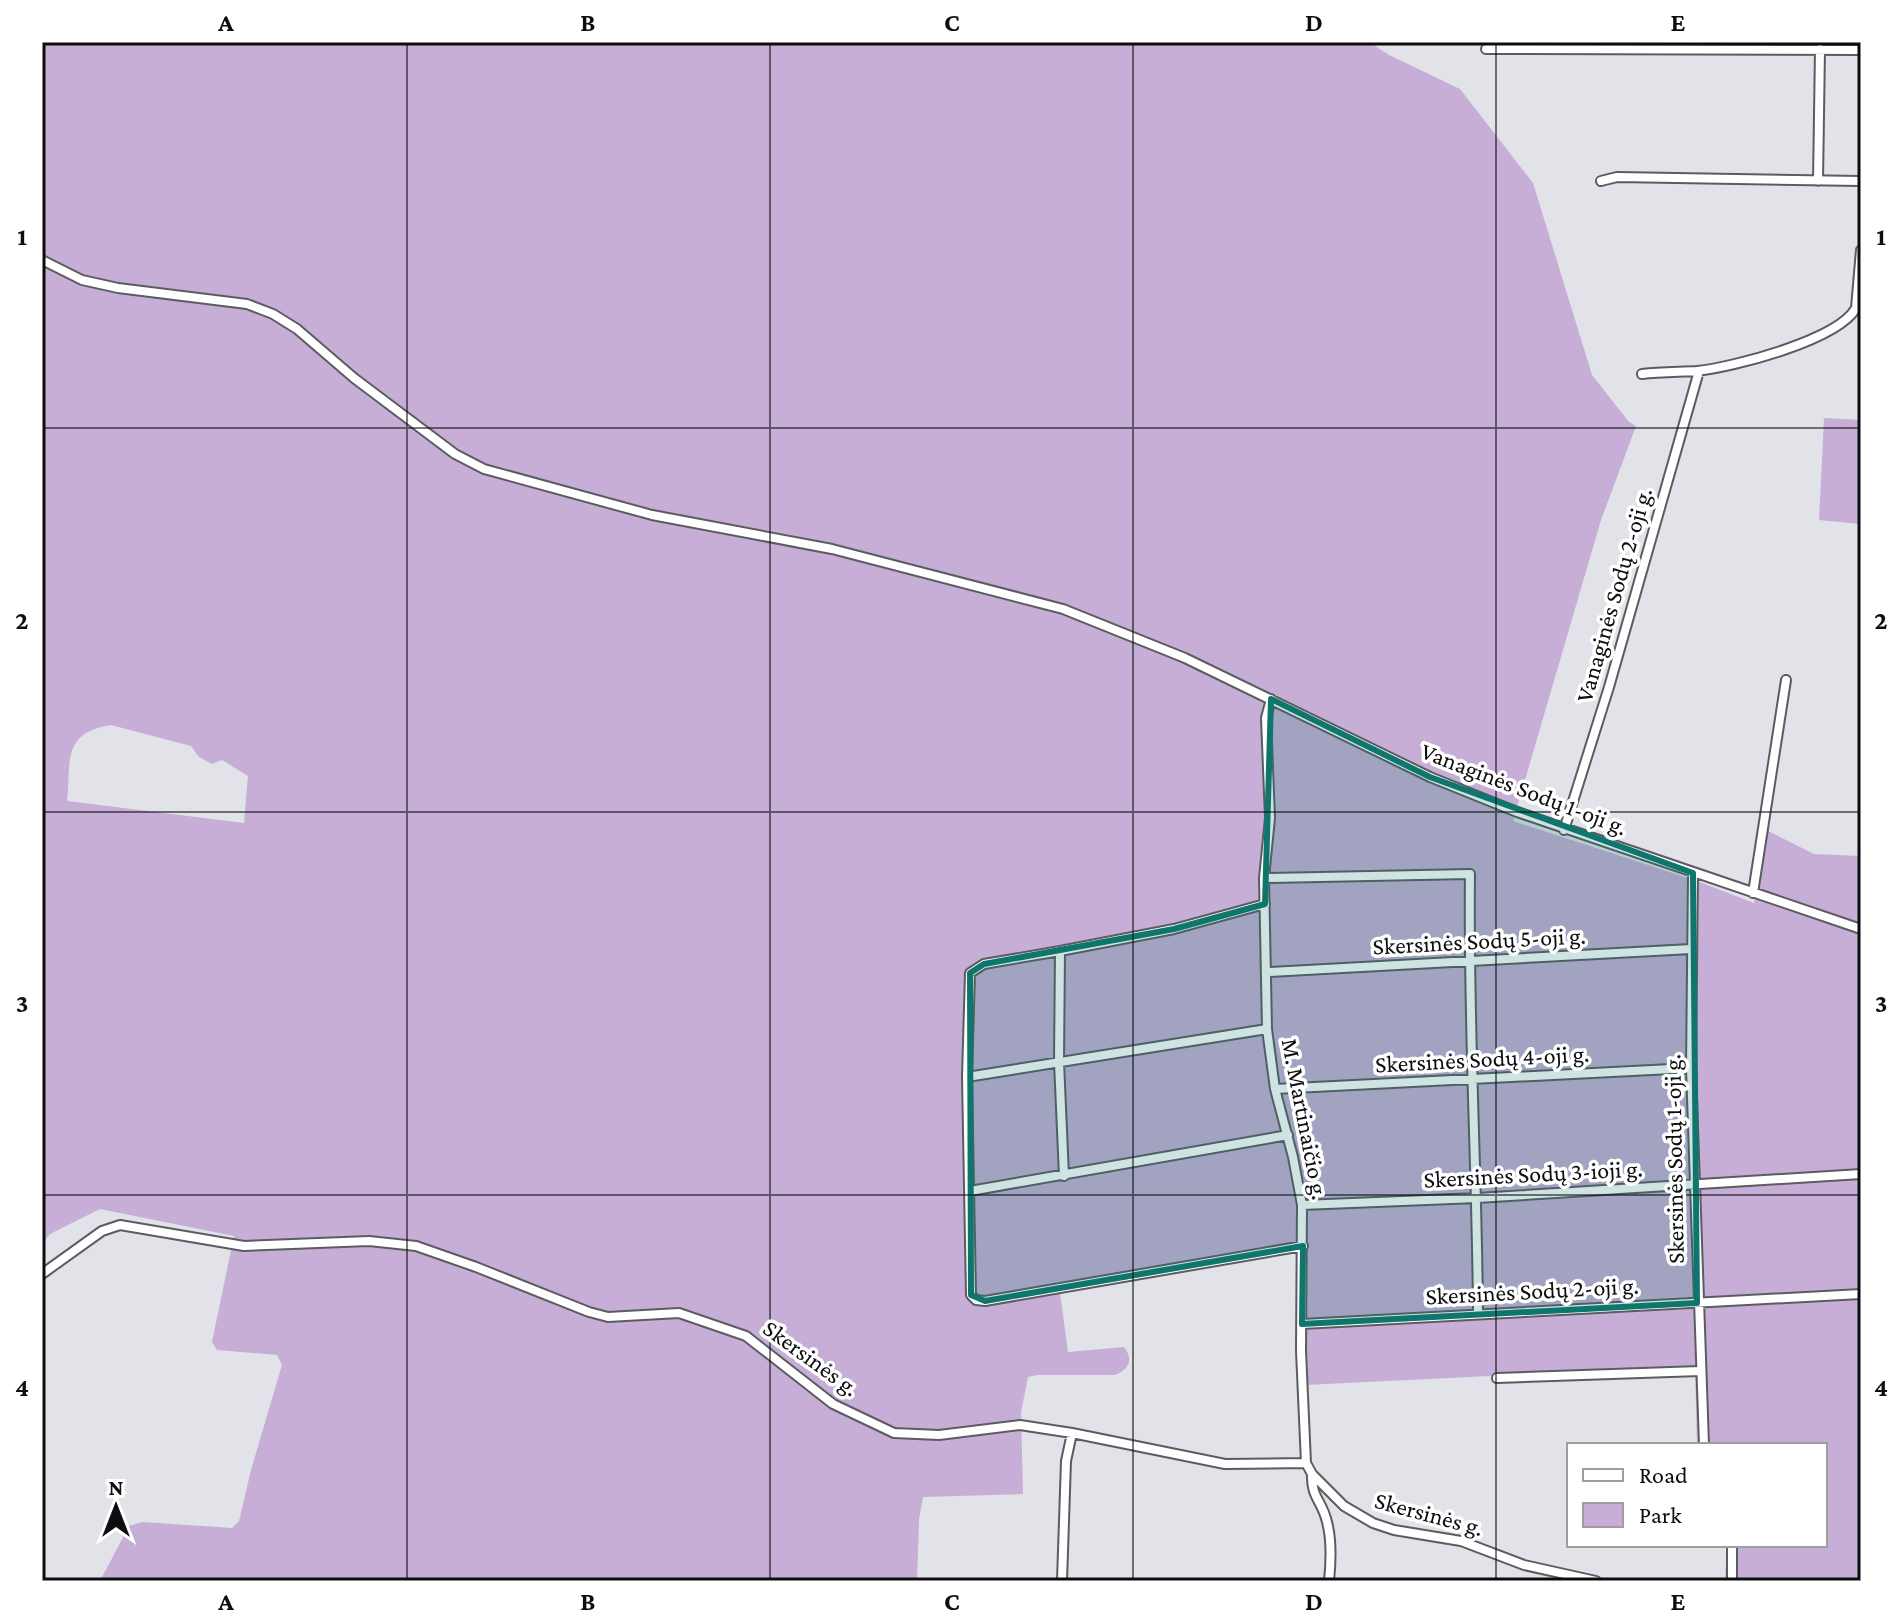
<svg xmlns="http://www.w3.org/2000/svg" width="1903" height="1623" font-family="'Crimson Pro',serif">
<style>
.green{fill:#c6aed6;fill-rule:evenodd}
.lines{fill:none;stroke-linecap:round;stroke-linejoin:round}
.street-casing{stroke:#5b5c61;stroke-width:12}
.street{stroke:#fff;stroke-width:8}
.marked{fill:#0f766e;fill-opacity:0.2;stroke:#0f766e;stroke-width:6;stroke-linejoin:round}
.grid{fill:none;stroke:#0c0d0e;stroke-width:2;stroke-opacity:0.55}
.labels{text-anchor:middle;stroke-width:7;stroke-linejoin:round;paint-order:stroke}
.street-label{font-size:24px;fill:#0c0d0e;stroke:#fff}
.neatline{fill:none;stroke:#0c0d0e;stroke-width:3}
.grid-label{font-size:26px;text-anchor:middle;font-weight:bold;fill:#0c0d0e}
</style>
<rect width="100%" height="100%" fill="#e1e3e8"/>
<!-- green -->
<path class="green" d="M 42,42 L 1369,42 L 1389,55 L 1460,89 L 1533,183 L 1592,375 L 1629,422 L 1636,426 L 1601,520 L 1513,821 L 1697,881 L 1754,903 L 1766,830 L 1814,854 L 1861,856 L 1861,1581 L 1725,1581 L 1727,1545 L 1825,1545 L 1825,1445 L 1697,1445 L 1695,1366 L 1305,1385 L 1305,1251 L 1060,1293 L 1068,1352 L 1124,1347 C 1134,1360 1129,1369 1115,1375 L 1037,1375 L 1028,1377 L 1021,1412 L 1023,1494 L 923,1497 L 919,1519 L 917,1581 L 100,1581 L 129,1526 L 142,1522 L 232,1528 L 239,1521 L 251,1470 L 282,1365 L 277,1355 L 217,1350 L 212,1342 L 234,1236 L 100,1209 L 50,1234 L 42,1244 ZM 111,725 L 191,746 L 199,757 L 212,764 L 222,760 L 248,776 L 244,823 L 67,801 C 71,760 62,733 111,725 Z
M 1824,418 L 1861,420 L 1861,524 L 1819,520 Z"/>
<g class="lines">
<!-- street casing -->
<g class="street-casing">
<path id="street" d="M 1486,49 L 1861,50
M 1601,181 L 1617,177 L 1861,181
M 1818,181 L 1820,49
M 42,260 L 82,280 L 118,288 L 247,304 L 273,314 L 297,329 L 354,378 L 455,454 L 484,469 L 652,515 L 832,549 L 1063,609 L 1185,658 L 1430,777 L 1517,812 L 1861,929
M 1642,374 C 1660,372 1679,372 1697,371 C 1734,367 1838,340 1856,308 L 1861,250
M 1271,699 L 1266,718 L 1270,818 L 1264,878 L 1267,1029 L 1275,1089 L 1293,1157 L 1302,1205 L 1301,1351 L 1306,1463 L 1312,1474 L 1344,1506 L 1373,1523 L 1394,1530 L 1461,1541 L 1524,1565 L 1596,1581
M 1564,830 L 1609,687 L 1699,371
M 1693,873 L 1691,1068 L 1704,1445
M 1264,878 L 1470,874 C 1468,1021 1477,1167 1478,1314
M 1753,893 L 1786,680
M 1060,951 L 984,964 L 970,973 L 967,1077 L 971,1295 L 976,1300 L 985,1301 L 1303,1246
M 1268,972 L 1691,949
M 967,1077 L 1267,1029
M 1275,1089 L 1691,1068
M 1064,1176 L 1059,1062 L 1060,951 L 1174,929 L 1265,904
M 970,1191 L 1288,1135
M 1302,1205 L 1477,1198 L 1861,1174
M 42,1274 L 102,1231 L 120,1225 L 244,1246 L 369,1241 L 416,1246 L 476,1267 L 589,1312 L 608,1317 L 679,1313 L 746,1336 L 833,1404 L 894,1433 L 939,1435 L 1020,1425 L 1072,1433 L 1225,1464 L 1306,1463
M 1302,1324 L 1861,1294
M 1497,1378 L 1700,1371
M 1312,1474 C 1311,1498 1322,1500 1327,1522 C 1332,1541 1331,1562 1329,1581
M 1062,1581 L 1066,1461 L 1072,1433
M 1732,1581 L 1732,1545"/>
</g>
<!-- street -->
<use href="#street" class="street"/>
</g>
<!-- marked area -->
<path class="marked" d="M 1271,699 L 1430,777 L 1693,873 L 1697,1303 L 1302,1324 L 1303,1246 L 985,1301 L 971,1295 L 970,973 L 984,964 L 1174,929 L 1265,904 Z"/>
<!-- grid -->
<path class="grid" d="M 407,42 L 407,1581M 770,42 L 770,1581M 1133,42 L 1133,1581M 1496,42 L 1496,1581M 42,428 L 1861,428M 42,812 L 1861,812M 42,1195 L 1861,1195"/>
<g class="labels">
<!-- street labels -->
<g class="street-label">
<text transform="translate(1614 595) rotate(-74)" y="8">Vanaginės Sodų 2-oji g.</text>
<text transform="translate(1524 789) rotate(21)" y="8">Vanaginės Sodų 1-oji g.</text>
<text transform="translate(1479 941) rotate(-3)" y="8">Skersinės Sodų 5-oji g.</text>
<text transform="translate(1482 1059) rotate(-3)" y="8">Skersinės Sodų 4-oji g.</text>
<text transform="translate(1305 1119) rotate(79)" y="8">M. Martinaičio g.</text>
<text transform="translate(1674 1159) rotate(-91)" y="8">Skersinės Sodų 1-oji g.</text>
<text transform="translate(1533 1174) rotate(-3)" y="8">Skersinės Sodų 3-ioji g.</text>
<text transform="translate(1532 1291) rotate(-3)" y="8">Skersinės Sodų 2-oji g.</text>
<text transform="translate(811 1358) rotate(36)" y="8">Skersinės g.</text>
<text transform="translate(1429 1514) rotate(15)" y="8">Skersinės g.</text>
</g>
</g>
<!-- border -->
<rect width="1903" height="1623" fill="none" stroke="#ffffff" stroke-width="88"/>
<!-- legend -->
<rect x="1567" y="1443" width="260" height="104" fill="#ffffff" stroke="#9e9e9f" stroke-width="2"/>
<rect x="1583" y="1469" width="40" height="12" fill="#ffffff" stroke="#9e9e9f" stroke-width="2"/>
<text x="1639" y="1483" font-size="24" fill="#0c0d0e">Road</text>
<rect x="1583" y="1503" width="40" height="24" fill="#c6aed6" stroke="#9e9e9f" stroke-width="2"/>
<text x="1639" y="1523" font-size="24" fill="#0c0d0e">Park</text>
<!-- north arrow -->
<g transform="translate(116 1507)" stroke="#ffffff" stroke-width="6" paint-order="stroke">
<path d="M0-6L14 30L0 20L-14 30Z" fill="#0c0d0e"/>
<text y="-12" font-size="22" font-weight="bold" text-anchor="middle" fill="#0c0d0e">N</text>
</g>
<rect x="44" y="44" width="1815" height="1535" class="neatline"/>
<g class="grid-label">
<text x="226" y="31">A</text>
<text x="588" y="31">B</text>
<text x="952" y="31">C</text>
<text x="1314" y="31">D</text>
<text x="1678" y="31">E</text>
<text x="22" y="245">1</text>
<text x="1881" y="245">1</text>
<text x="22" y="629">2</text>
<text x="1881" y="629">2</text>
<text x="22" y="1012">3</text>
<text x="1881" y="1012">3</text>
<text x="22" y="1396">4</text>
<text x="1881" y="1396">4</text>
<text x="226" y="1610">A</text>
<text x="588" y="1610">B</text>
<text x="952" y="1610">C</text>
<text x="1314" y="1610">D</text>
<text x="1678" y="1610">E</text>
</g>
</svg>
